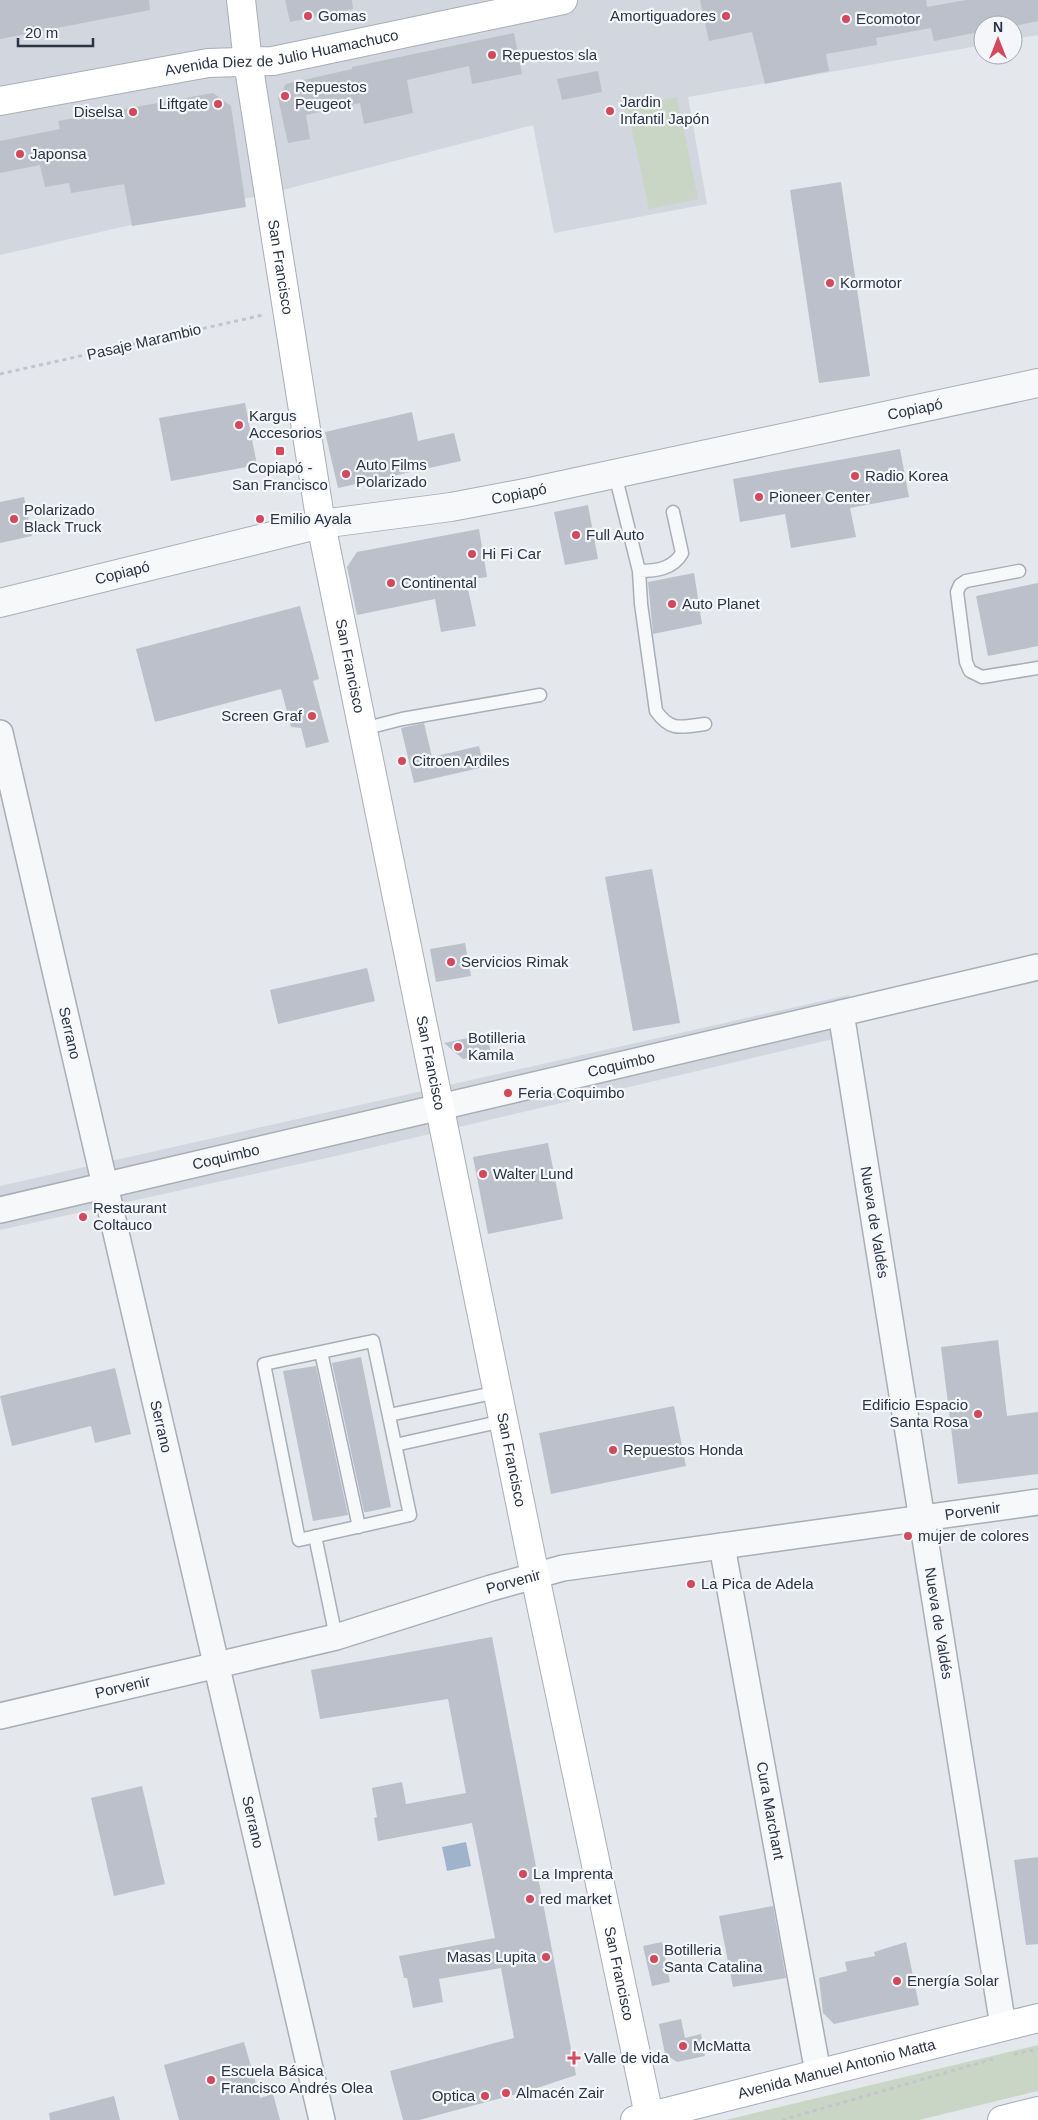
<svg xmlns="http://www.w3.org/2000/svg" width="1038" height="2120" font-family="Helvetica,sans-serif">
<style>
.built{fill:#d2d6de}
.green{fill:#c9d6c5}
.water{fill:#9fb4cc}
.building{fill:#bbc0ca}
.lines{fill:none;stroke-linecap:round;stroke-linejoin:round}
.service-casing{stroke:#a9aeb7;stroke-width:15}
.minor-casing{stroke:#a9aeb7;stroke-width:28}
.tertiary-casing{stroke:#a9aeb7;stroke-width:30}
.secondary-casing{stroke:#a9aeb7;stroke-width:30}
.primary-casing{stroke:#a3abb8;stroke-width:30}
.path{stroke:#c2c5cb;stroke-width:3;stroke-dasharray:4 4;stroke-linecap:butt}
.service{stroke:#f7f8fa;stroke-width:12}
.minor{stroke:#f7f8fa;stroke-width:25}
.tertiary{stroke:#f7f8fa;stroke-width:28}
.secondary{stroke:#fff;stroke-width:28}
.primary{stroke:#fff;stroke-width:28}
.poi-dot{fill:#d1495b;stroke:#f4f6f9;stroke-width:2}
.labels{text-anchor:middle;stroke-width:4.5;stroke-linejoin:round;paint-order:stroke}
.poi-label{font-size:15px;fill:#2b3445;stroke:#f4f6f9;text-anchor:start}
.street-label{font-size:15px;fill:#2b3445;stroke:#f4f6f9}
</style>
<rect width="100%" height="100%" fill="#e4e7ec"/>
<!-- built -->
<path class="built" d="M 0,0 L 1038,0 L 1038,35 L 1013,39 L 1013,25 L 983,25 L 983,45 L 688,97 L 707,204 L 554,233 L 533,125 L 275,192 L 0,255 Z
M 849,995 L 854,1034 L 349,1153 L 0,1230 L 0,1186 Z"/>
<!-- green -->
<path class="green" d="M 677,97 L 698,199 L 649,209 L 627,107 Z
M 1038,2045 L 1038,2091 L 919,2120 L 726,2120 Z"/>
<!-- water -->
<path class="water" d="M 466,1842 L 471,1866 L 447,1871 L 442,1847 Z"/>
<!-- building -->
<path class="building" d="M 0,0 L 149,0 L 150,10 L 0,39 Z
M 285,0 L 352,0 L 353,9 L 290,22 Z
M 700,0 L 926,0 L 927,7 L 966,0 L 1038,0 L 1038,21 L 1013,26 L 983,25 L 983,31 L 934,41 L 931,28 L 876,38 L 877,45 L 826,54 L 829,71 L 765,84 L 752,32 L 709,41 Z
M 514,33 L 522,74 L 472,84 L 469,66 L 407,80 L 413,113 L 364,124 L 360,103 L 306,115 L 310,139 L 288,143 L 278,98 L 286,84 L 352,69 L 352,67 Z
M 598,71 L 602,92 L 562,100 L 557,79 Z
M 213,93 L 231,106 L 246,207 L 132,226 L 124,184 L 71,193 L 69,183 L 45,187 L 40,165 L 0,173 L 0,141 L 60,129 L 58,121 Z
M 841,182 L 870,376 L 819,383 L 790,190 Z
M 245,403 L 257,465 L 171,481 L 159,418 Z
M 412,412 L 418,441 L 454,433 L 461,461 L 338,488 L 325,432 Z
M 900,449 L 909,497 L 850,508 L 856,537 L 791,548 L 785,514 L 740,522 L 733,479 Z
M 24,497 L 32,536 L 0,543 L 0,502 Z
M 588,505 L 598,559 L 565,565 L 554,512 Z
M 479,529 L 487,577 L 466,580 L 476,626 L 441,632 L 435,599 L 357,615 L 347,567 L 357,552 Z
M 694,573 L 702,624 L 653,634 L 648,582 Z
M 1038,583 L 1038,646 L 988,656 L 976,596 Z
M 300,606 L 319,679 L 313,681 L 329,742 L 306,748 L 301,728 L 291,727 L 281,689 L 155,722 L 136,649 Z
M 424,723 L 432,757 L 479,746 L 484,767 L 414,783 L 401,728 Z
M 652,869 L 680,1023 L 633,1031 L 605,877 Z
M 465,943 L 471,976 L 436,982 L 430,949 Z
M 367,968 L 375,1001 L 278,1024 L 270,990 Z
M 487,1034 L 491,1054 L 463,1059 L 444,1043 Z
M 548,1143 L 563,1219 L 488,1234 L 473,1157 Z
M 998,1340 L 1007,1416 L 1038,1412 L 1038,1474 L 958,1484 L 941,1347 Z
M 361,1357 L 391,1507 L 367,1512 L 364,1512 L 332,1363 Z
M 316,1366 L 348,1515 L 313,1521 L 283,1371 Z
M 115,1368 L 131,1434 L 95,1443 L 91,1426 L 12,1446 L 0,1396 Z
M 674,1406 L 686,1466 L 551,1494 L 539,1433 Z
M 492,1637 L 576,2075 L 528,2091 L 419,2120 L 403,2120 L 390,2071 L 514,2038 L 501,1968 L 439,1979 L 443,2002 L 413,2008 L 407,1978 L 404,1978 L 399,1956 L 495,1938 L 472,1823 L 378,1841 L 374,1818 L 377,1817 L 372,1788 L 402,1782 L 406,1804 L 466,1793 L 448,1699 L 320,1719 L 311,1670 Z
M 142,1786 L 165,1884 L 114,1896 L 91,1798 Z
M 1038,1857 L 1038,1944 L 1026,1945 L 1014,1860 Z
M 773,1906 L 786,1978 L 733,1987 L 719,1916 Z
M 662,1942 L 670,1982 L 652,1986 L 643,1946 Z
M 906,1942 L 919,2005 L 834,2024 L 823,2013 L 819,1978 L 847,1971 L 845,1962 L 875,1956 L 874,1952 Z
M 681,2019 L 685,2038 L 701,2034 L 705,2056 L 677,2062 L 665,2054 L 659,2024 Z
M 244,2042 L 260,2098 L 273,2094 L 280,2120 L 179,2120 L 164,2065 Z
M 114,2096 L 120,2120 L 50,2120 L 49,2113 Z"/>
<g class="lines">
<!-- service casing -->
<g class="service-casing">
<path id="service" d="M 615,474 L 639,571 C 656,571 673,569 682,553 L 673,512
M 639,571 L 641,604 L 656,711 C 671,732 681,727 705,724
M 1019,571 L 966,581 L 960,585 L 957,592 L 966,662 L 970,671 L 982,677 L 1038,668
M 363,729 L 402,719 L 540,695
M 373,1341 L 410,1515 L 299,1540 L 264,1364 Z
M 321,1352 L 359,1527
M 389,1415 L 498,1392
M 395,1445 L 503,1421
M 315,1536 L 336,1637"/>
</g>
<!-- minor casing -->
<g class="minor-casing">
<g id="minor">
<path id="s1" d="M 0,733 L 322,2120"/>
<path id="s2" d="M 841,1013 L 1003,2026"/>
<path id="s3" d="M 0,1210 L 1038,967"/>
<path id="s4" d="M 722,1546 L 818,2073"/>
<path id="s5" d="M 0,1716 L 336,1637 L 491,1588 L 563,1568 L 1038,1502"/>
</g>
</g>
<!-- tertiary casing -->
<g class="tertiary-casing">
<g id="tertiary">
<path id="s6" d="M 0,603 L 321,524 L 451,507 L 530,492 L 1038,383"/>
</g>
</g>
<!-- secondary casing -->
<g class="secondary-casing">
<g id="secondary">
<path id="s7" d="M 241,0 L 248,62 L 321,524 L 535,1576 L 650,2120"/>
<path id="s8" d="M 0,101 L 208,63 L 273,61 L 563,0"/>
</g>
</g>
<!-- primary casing -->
<g class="primary-casing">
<g id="primary">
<path id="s9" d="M 635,2120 L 1038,2018"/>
<path d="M 1002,2120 L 1038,2111"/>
</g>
</g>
<!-- path -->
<path class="path" d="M 0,374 L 263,315
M 1014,2054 L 1038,2049
M 782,2120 L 993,2059"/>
<!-- service -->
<use href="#service" class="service"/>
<!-- minor -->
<use href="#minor" class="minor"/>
<!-- tertiary -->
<use href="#tertiary" class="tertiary"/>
<!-- secondary -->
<use href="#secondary" class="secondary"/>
<!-- primary -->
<use href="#primary" class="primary"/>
</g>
<!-- markers -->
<g class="poi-dot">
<circle cx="308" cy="16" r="5"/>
<circle cx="726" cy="16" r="5"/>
<circle cx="846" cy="19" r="5"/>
<circle cx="492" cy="55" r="5"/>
<circle cx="285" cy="96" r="5"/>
<circle cx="218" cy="104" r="5"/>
<circle cx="610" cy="111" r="5"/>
<circle cx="133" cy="112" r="5"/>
<circle cx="20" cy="154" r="5"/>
<circle cx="830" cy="283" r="5"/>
<circle cx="239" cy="425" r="5"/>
<rect x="275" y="446" width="10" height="10" rx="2.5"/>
<circle cx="346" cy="474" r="5"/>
<circle cx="855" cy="476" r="5"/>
<circle cx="759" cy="497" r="5"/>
<circle cx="14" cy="519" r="5"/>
<circle cx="260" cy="519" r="5"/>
<circle cx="576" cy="535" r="5"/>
<circle cx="472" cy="554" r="5"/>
<circle cx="391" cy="583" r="5"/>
<circle cx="672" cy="604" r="5"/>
<circle cx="312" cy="716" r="5"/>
<circle cx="402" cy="761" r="5"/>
<circle cx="451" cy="962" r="5"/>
<circle cx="458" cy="1047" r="5"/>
<circle cx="508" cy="1093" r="5"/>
<circle cx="483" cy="1174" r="5"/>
<circle cx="83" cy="1217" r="5"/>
<circle cx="978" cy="1414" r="5"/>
<circle cx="613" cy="1450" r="5"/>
<circle cx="908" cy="1536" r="5"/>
<circle cx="691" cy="1584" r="5"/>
<circle cx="523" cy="1874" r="5"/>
<circle cx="530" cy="1899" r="5"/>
<circle cx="546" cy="1957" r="5"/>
<circle cx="654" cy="1959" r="5"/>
<circle cx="897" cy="1981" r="5"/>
<circle cx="683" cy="2046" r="5"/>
<path d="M571.5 2050.5h5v5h5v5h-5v5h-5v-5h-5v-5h5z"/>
<circle cx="211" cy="2080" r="5"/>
<circle cx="506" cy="2093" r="5"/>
<circle cx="485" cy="2096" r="5"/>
</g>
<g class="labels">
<!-- poi labels -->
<g class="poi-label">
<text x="318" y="21">Gomas</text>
<text x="716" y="21" text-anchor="end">Amortiguadores</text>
<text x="856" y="24">Ecomotor</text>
<text x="502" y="60">Repuestos sla</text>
<text x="295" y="92">Repuestos<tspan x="295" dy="17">Peugeot</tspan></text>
<text x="620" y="107">Jardin<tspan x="620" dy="17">Infantil Japón</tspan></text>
<text x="208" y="109" text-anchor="end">Liftgate</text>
<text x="123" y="117" text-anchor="end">Diselsa</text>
<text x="30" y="159">Japonsa</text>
<text x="840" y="288">Kormotor</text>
<text x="249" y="421">Kargus<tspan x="249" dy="17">Accesorios</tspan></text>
<text x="356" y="470">Auto Films<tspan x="356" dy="17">Polarizado</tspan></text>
<text x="280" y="473" text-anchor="middle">Copiapó -<tspan x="280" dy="17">San Francisco</tspan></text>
<text x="865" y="481">Radio Korea</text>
<text x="769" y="502">Pioneer Center</text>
<text x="24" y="515">Polarizado<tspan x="24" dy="17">Black Truck</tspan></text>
<text x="270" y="524">Emilio Ayala</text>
<text x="586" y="540">Full Auto</text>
<text x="482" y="559">Hi Fi Car</text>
<text x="401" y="588">Continental</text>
<text x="682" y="609">Auto Planet</text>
<text x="302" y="721" text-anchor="end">Screen Graf</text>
<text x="412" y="766">Citroen Ardiles</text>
<text x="461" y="967">Servicios Rimak</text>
<text x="468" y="1043">Botilleria<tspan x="468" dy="17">Kamila</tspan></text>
<text x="518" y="1098">Feria Coquimbo</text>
<text x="493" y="1179">Walter Lund</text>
<text x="93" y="1213">Restaurant<tspan x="93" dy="17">Coltauco</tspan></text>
<text x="968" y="1410" text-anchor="end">Edificio Espacio<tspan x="968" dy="17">Santa Rosa</tspan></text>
<text x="623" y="1455">Repuestos Honda</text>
<text x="918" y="1541">mujer de colores</text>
<text x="701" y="1589">La Pica de Adela</text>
<text x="533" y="1879">La Imprenta</text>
<text x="540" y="1904">red market</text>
<text x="664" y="1955">Botilleria<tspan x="664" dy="17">Santa Catalina</tspan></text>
<text x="536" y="1962" text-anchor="end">Masas Lupita</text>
<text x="907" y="1986">Energía Solar</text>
<text x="693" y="2051">McMatta</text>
<text x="584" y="2063">Valle de vida</text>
<text x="221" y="2076">Escuela Básica<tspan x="221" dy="17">Francisco Andrés Olea</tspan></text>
<text x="516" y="2098">Almacén Zair</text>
<text x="475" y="2101" text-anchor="end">Optica</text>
</g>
<!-- street labels -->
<g class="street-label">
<text dy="5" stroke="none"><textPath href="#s8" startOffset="286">Avenida Diez de Julio Huamachuco</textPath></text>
<text dy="5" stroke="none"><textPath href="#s7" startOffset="270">San Francisco</textPath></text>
<text transform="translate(144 342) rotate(-13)" y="5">Pasaje Marambio</text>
<text dy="5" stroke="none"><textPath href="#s6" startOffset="936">Copiapó</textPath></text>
<text dy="5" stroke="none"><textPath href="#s6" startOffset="531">Copiapó</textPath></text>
<text dy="5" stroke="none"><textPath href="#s6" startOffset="126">Copiapó</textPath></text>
<text dy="5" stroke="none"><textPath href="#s7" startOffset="675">San Francisco</textPath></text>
<text dy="5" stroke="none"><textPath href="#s1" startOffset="308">Serrano</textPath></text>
<text dy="5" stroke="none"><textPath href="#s7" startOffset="1080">San Francisco</textPath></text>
<text dy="5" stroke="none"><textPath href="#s3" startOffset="638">Coquimbo</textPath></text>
<text dy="5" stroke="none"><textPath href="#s3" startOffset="232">Coquimbo</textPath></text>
<text dy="5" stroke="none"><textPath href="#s2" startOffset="212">Nueva de Valdés</textPath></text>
<text dy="5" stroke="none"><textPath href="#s1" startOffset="712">Serrano</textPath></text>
<text dy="5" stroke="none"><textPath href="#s7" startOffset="1485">San Francisco</textPath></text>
<text dy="5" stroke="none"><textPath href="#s5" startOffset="996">Porvenir</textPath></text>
<text dy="5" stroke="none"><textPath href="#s5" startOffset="531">Porvenir</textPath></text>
<text dy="5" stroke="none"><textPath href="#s2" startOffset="618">Nueva de Valdés</textPath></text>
<text dy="5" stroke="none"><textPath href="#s5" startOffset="126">Porvenir</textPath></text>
<text dy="5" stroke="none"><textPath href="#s4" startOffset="269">Cura Marchant</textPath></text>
<text dy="5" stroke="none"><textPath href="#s1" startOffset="1118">Serrano</textPath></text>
<text dy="5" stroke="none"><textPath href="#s7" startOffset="2010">San Francisco</textPath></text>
<text dy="5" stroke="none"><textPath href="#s9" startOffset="208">Avenida Manuel Antonio Matta</textPath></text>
</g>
</g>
<!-- north arrow -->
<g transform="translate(998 40)"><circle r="24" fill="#f4f6f9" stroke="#a4a8b1"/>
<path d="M0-4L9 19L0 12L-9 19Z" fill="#d1495b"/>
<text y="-8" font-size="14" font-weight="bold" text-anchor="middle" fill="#2b3445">N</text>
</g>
<!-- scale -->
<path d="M18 38v8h75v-8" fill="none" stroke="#2b3445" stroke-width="2.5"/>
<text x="25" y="38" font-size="15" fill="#2b3445" stroke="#f4f6f9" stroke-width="4" paint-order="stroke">20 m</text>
</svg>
